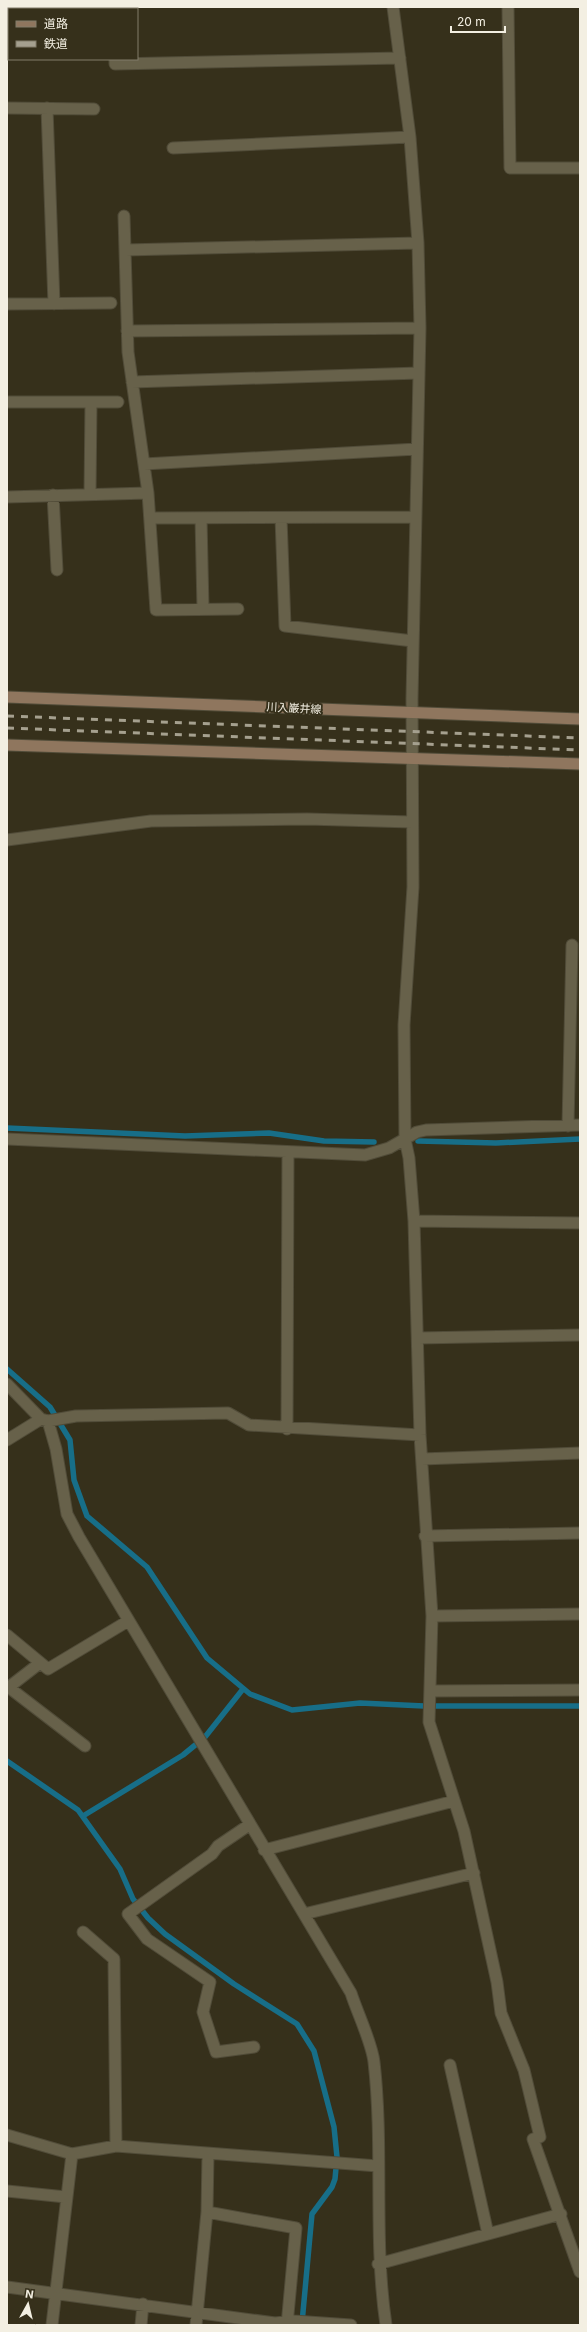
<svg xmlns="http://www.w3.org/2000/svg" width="587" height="2332" font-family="Inter,'Noto Sans JP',sans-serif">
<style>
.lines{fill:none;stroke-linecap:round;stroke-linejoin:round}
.stream{stroke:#176e88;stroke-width:5.5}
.minor-casing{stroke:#514c39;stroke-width:13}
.secondary-casing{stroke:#514c39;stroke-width:13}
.minor{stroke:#67614a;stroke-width:11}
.secondary{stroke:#8f765e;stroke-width:11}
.rail{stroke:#a5a08f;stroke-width:3;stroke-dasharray:7 7;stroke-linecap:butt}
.labels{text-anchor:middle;stroke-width:4;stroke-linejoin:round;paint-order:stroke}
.street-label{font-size:11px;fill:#f3efe2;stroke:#36301b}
</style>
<rect width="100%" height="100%" fill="#36301b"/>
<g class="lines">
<!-- stream -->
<path class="stream" d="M 7,1128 L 185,1136 L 269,1133 L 324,1141 L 374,1142
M 418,1141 L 496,1143 L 580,1139
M 7,1369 L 50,1407 L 70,1440 L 74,1480 L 87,1516 L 147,1567 L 207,1658 L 250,1694 L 292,1710 L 360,1703 L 424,1706 L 580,1706
M 7,1761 L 78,1810 L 120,1869 L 133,1899 L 148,1918 L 165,1934 L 234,1984 L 297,2024 L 314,2051 L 334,2127 L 337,2157 L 335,2179 L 332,2187 L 312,2214 L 302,2323
M 83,1816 L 183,1755 L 205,1737 L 243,1689"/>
<!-- minor casing -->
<g class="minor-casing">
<path id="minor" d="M 393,7 L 410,137 L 418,243 L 420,328 L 412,699 L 413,887 L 404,1025 L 405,1139 L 409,1158 L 414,1221 L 420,1435 L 432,1616 L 429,1722 L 464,1831 L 497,1982 L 501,2013 L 524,2070 L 540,2137 L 533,2139 L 580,2272
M 508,7 L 510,168 L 580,168
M 116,9 L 116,7
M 115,59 L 115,64 L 400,58
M 7,108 L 94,109
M 47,108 L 54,304
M 173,148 L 410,137
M 124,216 L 128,352 L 148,493 L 156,610 L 238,609
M 125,250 L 418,243
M 7,304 L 111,303
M 127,331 L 420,328
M 132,382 L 419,373
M 7,402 L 118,402
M 144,464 L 417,449
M 90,494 L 91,402
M 53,495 L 57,570
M 7,497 L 148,493
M 151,518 L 416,517
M 201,518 L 203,609
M 281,518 L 285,626 L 413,641
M 7,840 L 151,821 L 307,819 L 412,822
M 568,1126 L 572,945
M 7,1139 L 365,1155 L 389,1148 L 417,1132 L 426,1130 L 580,1125
M 414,1221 L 580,1223
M 418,1338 L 580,1335
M 7,1384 L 41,1419 L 48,1421 L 76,1416 L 228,1413 L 249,1425 L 420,1435
M 48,1421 L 56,1449 L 67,1514 L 79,1537 L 351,1993 C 357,2012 372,2043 374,2062 C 384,2149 373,2237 386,2325
M 287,1429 L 288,1152
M 7,1440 L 41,1419
M 422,1459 L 580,1453
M 425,1536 L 580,1533
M 432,1616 L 580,1614
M 7,1635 L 48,1669 L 128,1621
M 7,1686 L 85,1746
M 9,1687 L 40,1663
M 430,1691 L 580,1690
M 249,1825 L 218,1846 L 212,1854 L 128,1914 L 147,1939 L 210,1982 L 203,2012 L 216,2052 L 254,2047
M 264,1850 L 454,1801
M 304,1914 L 474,1873
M 83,1932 L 114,1959 L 116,2146
M 450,2065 L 488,2234
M 7,2135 L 72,2154
M 7,2191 L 66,2197
M 207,2212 L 296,2228 L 287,2325
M 378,2264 L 561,2214
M 7,2287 L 275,2323 L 294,2321 L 351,2325
M 52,2325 L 72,2154 L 116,2146 L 378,2166
M 141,2325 L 143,2304
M 196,2325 L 207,2212 L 208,2154"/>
</g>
<!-- secondary casing -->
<g class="secondary-casing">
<path id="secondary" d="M 7,697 L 580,719
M 7,745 L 580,764"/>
</g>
<!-- minor -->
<use href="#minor" class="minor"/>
<!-- secondary -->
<use href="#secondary" class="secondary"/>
<!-- rail -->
<path class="rail" d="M 7,716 L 580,738
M 7,728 L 580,750"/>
</g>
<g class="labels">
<!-- street labels -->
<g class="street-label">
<text transform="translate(294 708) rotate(3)" y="4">川入巌井線</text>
</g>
</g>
<!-- border -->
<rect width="587" height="2332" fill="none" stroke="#f3efe2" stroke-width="16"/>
<!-- legend -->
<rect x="8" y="8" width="130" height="52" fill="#36301b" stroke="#827c6b"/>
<rect x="16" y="21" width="20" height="6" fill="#8f765e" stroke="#827c6b"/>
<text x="44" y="28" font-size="12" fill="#f3efe2">道路</text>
<rect x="16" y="41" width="20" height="6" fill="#a5a08f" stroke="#827c6b"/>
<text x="44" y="48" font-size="12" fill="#f3efe2">鉄道</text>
<!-- north arrow -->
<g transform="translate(28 2304) rotate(8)" stroke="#36301b" stroke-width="3" paint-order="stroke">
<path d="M0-3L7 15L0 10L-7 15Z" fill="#f3efe2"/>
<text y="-6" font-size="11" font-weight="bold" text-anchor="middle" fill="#f3efe2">N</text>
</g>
<!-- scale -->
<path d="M451 26v6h54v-6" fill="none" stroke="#f3efe2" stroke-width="2"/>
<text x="457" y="26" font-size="12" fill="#f3efe2" stroke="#36301b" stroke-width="3" paint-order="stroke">20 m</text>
</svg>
